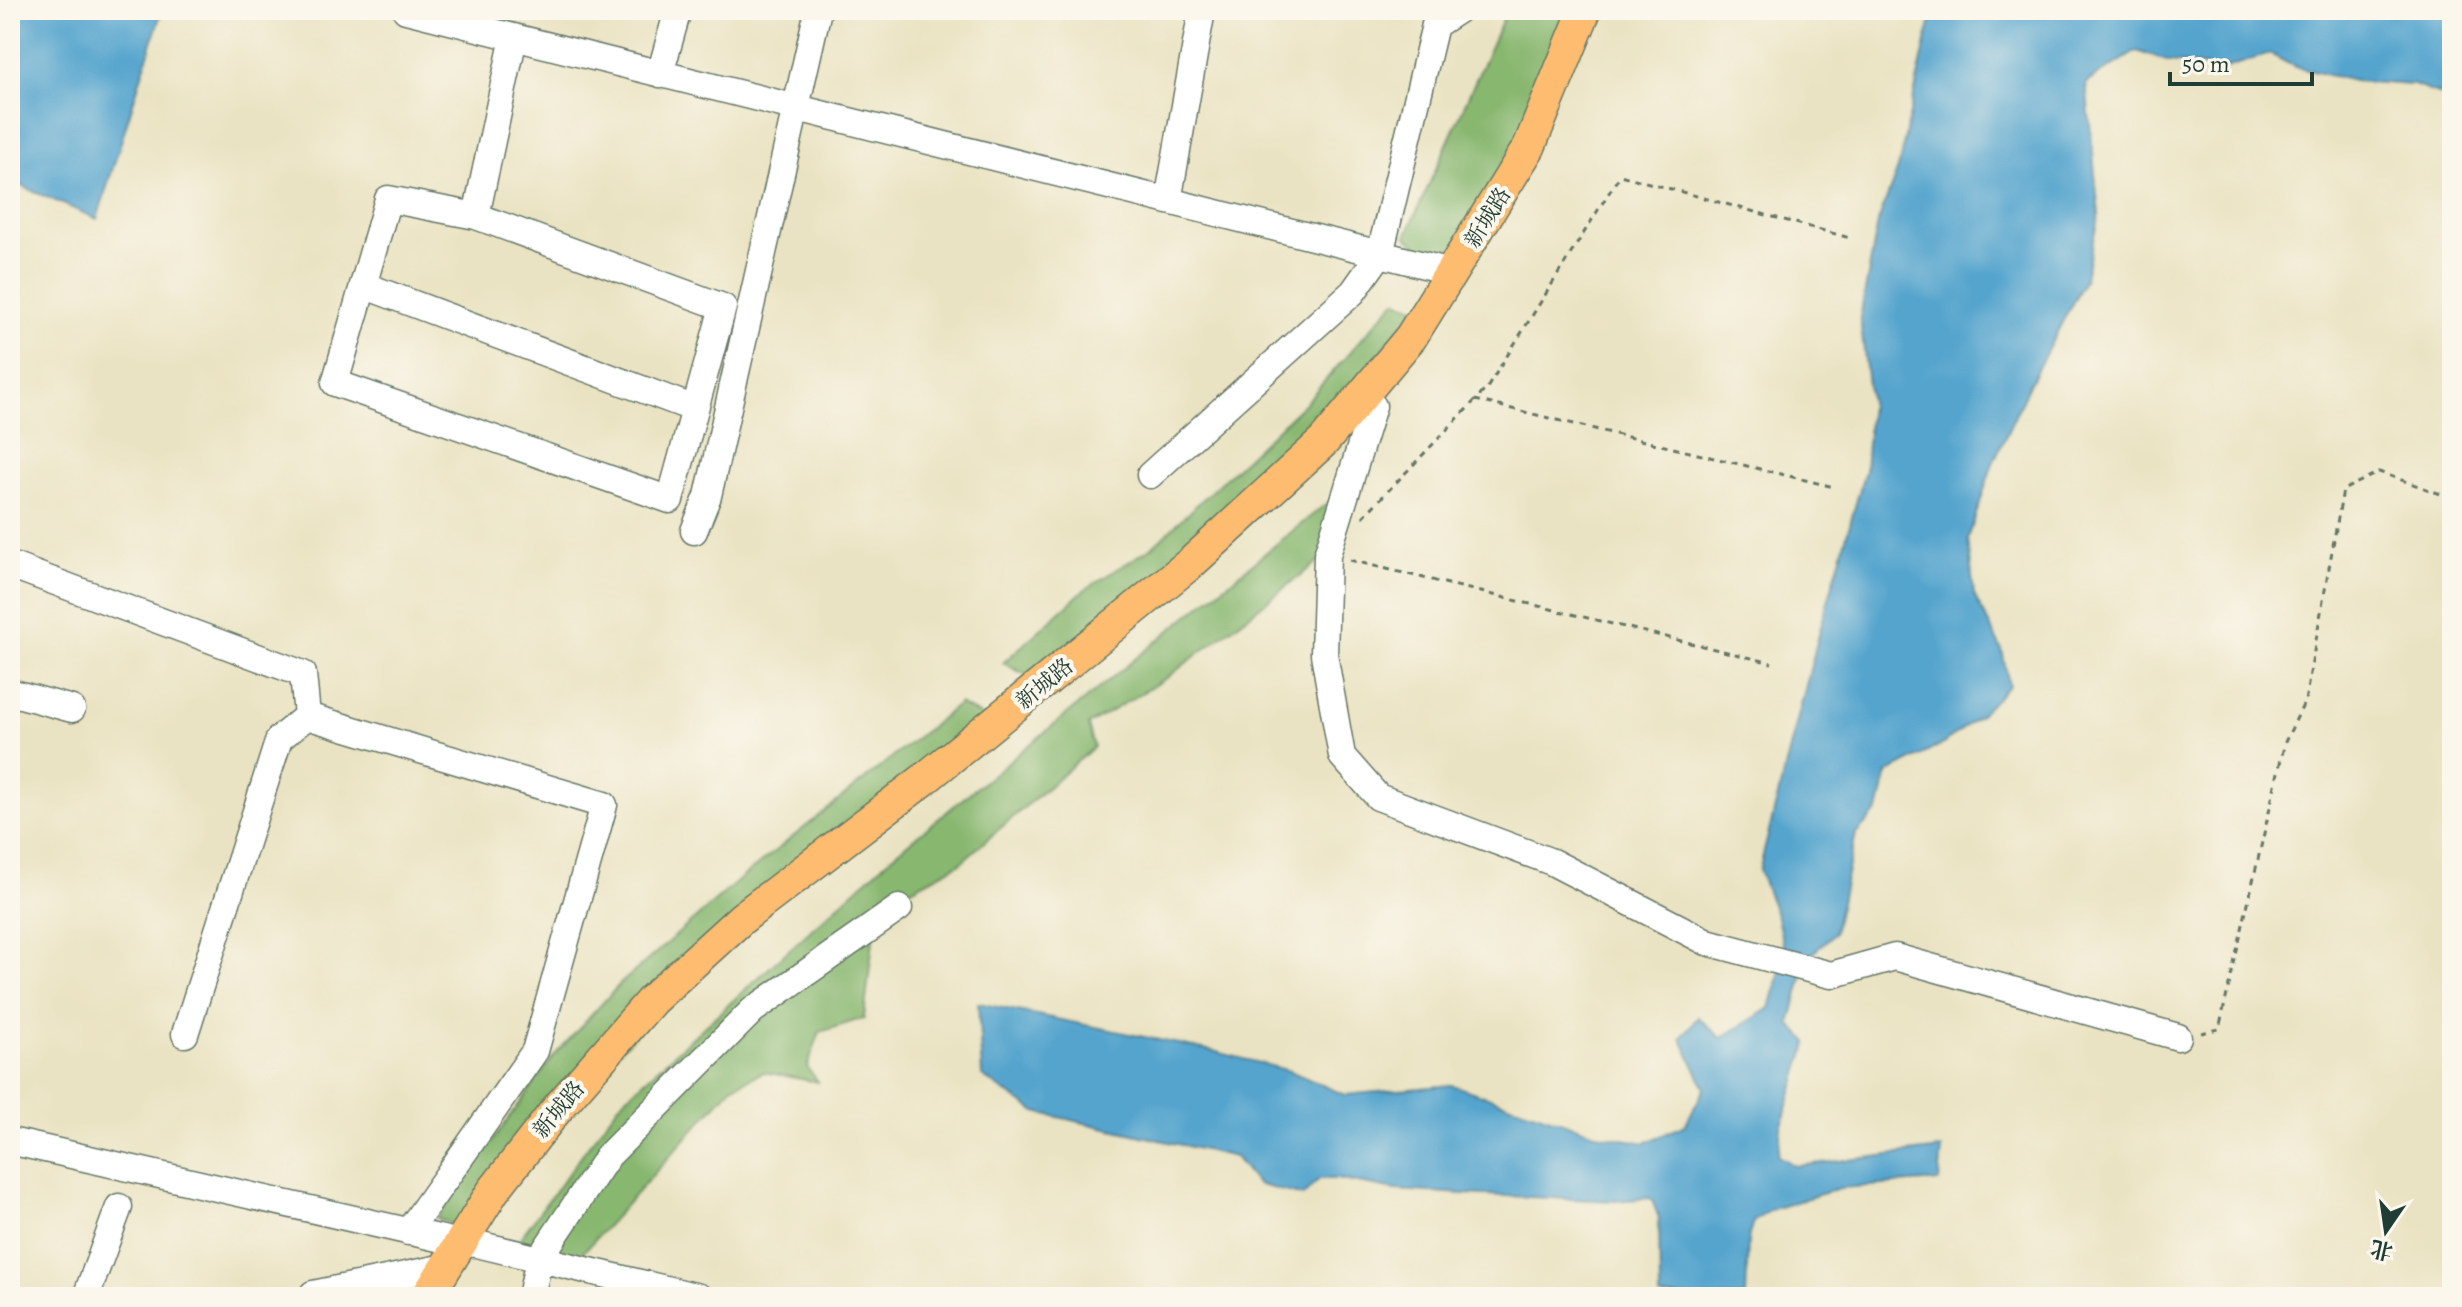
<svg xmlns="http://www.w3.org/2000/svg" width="2462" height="1307" font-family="Alegreya,'Noto Serif SC',serif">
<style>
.forest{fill:#88b76f;stroke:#547a52;stroke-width:2}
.water{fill:#54a4ce;stroke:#3a7081;stroke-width:2}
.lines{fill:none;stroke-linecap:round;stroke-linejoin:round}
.minor-casing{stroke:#676;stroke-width:29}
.major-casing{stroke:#676;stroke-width:35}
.path{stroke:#676;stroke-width:3;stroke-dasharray:6 6;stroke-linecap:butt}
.minor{stroke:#fff;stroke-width:26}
.major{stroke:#fdbc70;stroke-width:32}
.labels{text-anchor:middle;stroke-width:8;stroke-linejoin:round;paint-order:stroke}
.street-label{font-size:22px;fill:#1f3d34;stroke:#fbf7ec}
</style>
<rect width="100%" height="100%" fill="#fbf7ec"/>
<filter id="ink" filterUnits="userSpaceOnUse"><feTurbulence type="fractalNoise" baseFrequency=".0125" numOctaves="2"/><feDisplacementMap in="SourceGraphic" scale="16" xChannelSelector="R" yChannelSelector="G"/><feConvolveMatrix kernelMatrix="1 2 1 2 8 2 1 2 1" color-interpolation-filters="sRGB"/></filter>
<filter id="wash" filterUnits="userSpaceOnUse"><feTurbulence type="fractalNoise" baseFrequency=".006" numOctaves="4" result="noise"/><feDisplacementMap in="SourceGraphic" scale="32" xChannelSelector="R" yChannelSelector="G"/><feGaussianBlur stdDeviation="1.8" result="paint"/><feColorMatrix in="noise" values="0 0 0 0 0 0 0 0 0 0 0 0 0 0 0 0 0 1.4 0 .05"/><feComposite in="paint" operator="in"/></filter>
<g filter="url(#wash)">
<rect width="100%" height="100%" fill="#eae3c3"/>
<!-- forest -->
<path class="forest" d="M 1507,10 L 1572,10 L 1522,134 L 1448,257 L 1429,257 L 1406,236 Z
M 1396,300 L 1416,307 L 1306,446 L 1166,570 L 1028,676 L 1003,663 L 1084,590 L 1152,547 L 1308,400 Z
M 1348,486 L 1327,555 L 1168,677 L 1088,725 L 1094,747 L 959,864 L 877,907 L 864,1018 L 820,1032 L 807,1067 L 818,1082 L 763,1072 L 732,1087 L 570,1267 L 510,1252 L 621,1102 L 896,853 Z
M 959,704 L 983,717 L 798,863 L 454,1225 L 437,1218 L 554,1056 L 619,985 L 744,876 Z"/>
<!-- water -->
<path class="water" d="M 10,10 L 162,10 L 97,219 L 10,181 Z
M 1933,10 L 2452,10 L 2452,99 L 2413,85 L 2354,81 L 2295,67 L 2270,54 L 2225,68 L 2170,62 L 2137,51 L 2086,83 L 2099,214 L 2084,281 L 2030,383 L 1993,463 L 1968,539 L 1974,595 L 2002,650 L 2009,685 L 1980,715 L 1943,744 L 1887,773 L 1878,811 L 1856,834 L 1834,933 L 1807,959 L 1790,1024 L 1808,1042 L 1781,1128 L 1778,1156 L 1796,1166 L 1942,1149 L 1939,1181 L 1840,1188 L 1770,1210 L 1753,1222 L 1748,1238 L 1746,1297 L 1660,1297 L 1659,1218 L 1651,1198 L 1614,1201 L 1464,1194 L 1395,1190 L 1337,1179 L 1319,1179 L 1303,1196 L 1257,1184 L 1235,1157 L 1036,1112 L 982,1076 L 978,1003 L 1213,1051 L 1290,1071 L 1345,1095 L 1452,1085 L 1601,1135 L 1645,1143 L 1685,1125 L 1705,1088 L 1681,1038 L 1698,1017 L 1721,1038 L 1770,1008 L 1785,954 L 1777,917 L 1759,871 L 1821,626 L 1865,471 L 1870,402 L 1860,318 L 1878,222 L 1898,168 Z"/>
</g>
<g filter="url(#ink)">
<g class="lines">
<!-- minor casing -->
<g class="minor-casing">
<path id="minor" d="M 406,10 L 1452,272
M 660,74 L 678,10
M 388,199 L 476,216 L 723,307 L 670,500 L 335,383 Z
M 1168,201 L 1202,10
M 476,216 L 514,37
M 363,285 L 695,409
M 1373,406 L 1327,555 L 1324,654 L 1342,756 L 1378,797 L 1552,862 L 1707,942 L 1831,975 L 1895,957 L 2178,1037
M 1150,475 L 1353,292 L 1380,254 L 1435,25 L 1458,10
M 694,531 L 708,496 L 818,10
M 10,565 L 303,674 L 307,716 L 604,805 L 535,1051 L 408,1232
M 10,692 L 72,709
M 185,1034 L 279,739 L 307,716
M 10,1141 L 460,1243 L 477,1244 L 699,1297
M 86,1297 L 119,1207
M 312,1297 L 313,1294 L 445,1267
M 531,1297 L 539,1259 L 608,1156 L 753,1010 L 899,908"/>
</g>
<!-- major casing -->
<g class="major-casing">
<path id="major" d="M 427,1297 L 493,1191 L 557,1109 L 652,1000 L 742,918 L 922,781 L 1192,562 L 1324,441 L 1411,337 L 1529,147 L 1585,10"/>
</g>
<!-- path -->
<path class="path" d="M 1475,400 L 1834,487
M 1363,517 L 1487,388 L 1620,175 L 1850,238
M 1350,560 L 1772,663
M 2201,1033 L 2219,1029 L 2285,742 L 2305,701 L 2343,490 L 2379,472 L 2452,498"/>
<!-- minor -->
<use href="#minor" class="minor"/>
<!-- major -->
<use href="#major" class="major"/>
</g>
</g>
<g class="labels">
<!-- street labels -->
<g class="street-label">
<text transform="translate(1487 217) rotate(-58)" y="8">新城路</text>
<text transform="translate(1044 683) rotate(-39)" y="8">新城路</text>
<text transform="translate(558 1109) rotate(-50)" y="8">新城路</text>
</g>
</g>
<!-- margin -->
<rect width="2462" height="1307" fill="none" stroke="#fbf7ec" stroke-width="40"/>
<!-- north arrow -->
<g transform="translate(2386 1231) rotate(193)" stroke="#fbf7ec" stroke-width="6" paint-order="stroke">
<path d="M0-6L14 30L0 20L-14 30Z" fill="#1f3d34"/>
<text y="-12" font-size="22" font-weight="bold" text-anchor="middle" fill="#1f3d34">北</text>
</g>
<!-- scale -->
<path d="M2170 72v12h142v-12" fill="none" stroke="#1f3d34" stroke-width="4"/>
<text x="2182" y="72" font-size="24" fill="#1f3d34" stroke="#fbf7ec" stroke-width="6" paint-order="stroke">50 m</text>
</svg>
